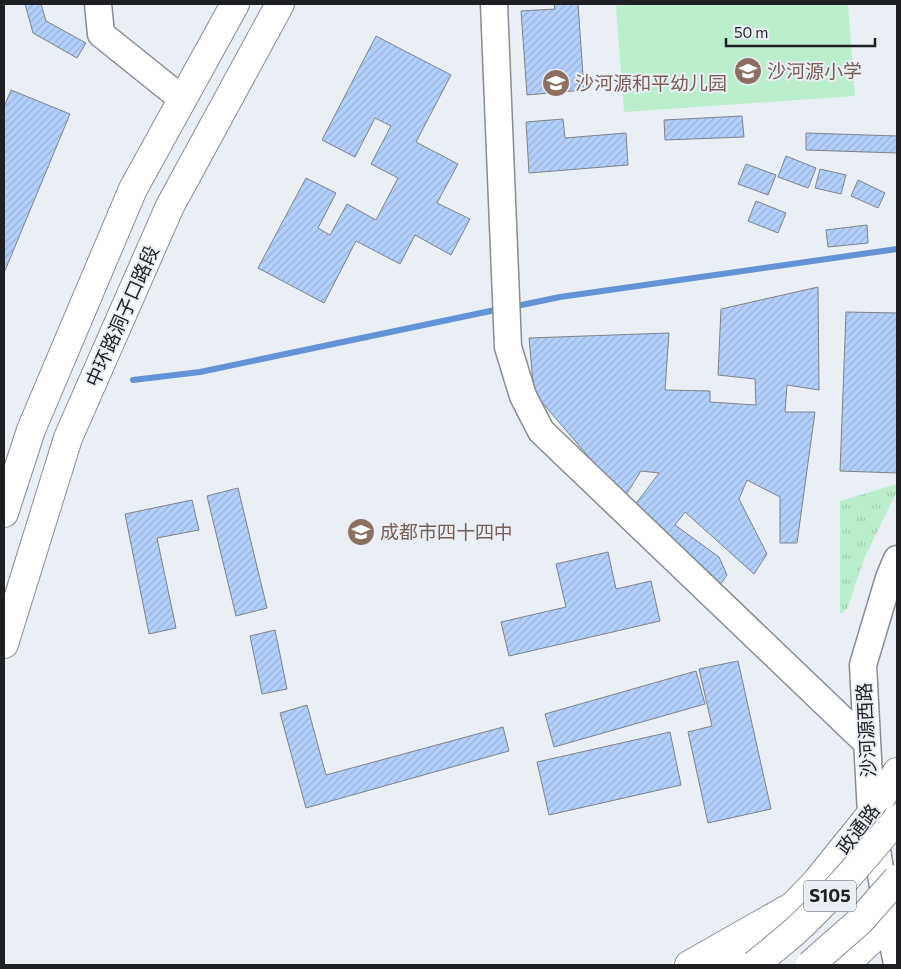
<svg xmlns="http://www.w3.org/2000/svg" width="901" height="969" font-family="Commissioner,'Noto Sans SC',sans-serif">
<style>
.grass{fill:url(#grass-tufts)}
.park{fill:#baeecd}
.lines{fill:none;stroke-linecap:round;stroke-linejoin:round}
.stream{stroke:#6492d7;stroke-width:6}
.building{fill:url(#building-hatch);stroke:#7e8289}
.minor-casing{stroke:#888c93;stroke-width:29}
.major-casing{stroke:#888c93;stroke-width:30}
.highway-casing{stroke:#888c93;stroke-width:30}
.minor{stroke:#fff;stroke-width:26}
.major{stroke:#fff;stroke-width:28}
.highway{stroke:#fff;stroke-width:28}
.highway-bridge-casing{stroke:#888c93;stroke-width:30;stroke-linecap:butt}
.highway-bridge{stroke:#fff;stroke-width:28}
.labels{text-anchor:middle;stroke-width:4;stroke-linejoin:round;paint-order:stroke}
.shield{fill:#eaeff6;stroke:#5b5d62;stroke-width:1}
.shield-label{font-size:18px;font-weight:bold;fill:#1e1f22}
.education-label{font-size:19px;fill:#785e54;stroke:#eaeff6;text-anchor:start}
.street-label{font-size:19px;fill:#1e1f22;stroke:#eaeff6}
</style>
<defs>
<pattern id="grass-tufts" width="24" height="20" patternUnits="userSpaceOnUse" patternTransform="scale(1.25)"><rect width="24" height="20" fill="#baeecd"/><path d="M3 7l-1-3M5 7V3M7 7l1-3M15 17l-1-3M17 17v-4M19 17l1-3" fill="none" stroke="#9fccb0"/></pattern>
<pattern id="building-hatch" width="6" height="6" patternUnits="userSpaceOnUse" patternTransform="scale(1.25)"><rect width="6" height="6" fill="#b3cffb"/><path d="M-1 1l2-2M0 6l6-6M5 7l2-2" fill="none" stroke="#9ab1d7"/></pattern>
</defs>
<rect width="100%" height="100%" fill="#eaeff6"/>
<!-- grass -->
<path class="grass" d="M 897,484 L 897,492 L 891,503 L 865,557 L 847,609 L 840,614 L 840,501 Z"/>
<!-- park -->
<path class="park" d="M 645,4 L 848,4 L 855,96 L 624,112 L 616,6 Z"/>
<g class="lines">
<!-- stream -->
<path class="stream" d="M 512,307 L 560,297 L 897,249
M 133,380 L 200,372 L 500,309"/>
</g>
<!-- building -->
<path class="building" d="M 25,4 L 41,4 L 46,21 L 86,43 L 77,58 L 33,33 Z
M 554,4 L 578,4 L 584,90 L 527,95 L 521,11 L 555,9 Z
M 376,36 L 451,75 L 416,142 L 458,164 L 437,203 L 470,219 L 451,255 L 415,235 L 400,264 L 356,241 L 324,303 L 258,268 L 306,178 L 336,193 L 318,228 L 330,235 L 347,204 L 376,220 L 398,178 L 371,164 L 391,126 L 375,118 L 355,157 L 322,140 Z
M 11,90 L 70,114 L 4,273 L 4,107 Z
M 742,116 L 744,137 L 665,140 L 664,120 Z
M 563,119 L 565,138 L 626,133 L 628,165 L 529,173 L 526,122 Z
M 806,133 L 897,136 L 897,153 L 806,150 Z
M 786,156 L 816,168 L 808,188 L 778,177 Z
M 746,164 L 776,175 L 768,195 L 738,184 Z
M 820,169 L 846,175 L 841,194 L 815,188 Z
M 858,180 L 885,193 L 878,208 L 851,196 Z
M 756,201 L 786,213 L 778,233 L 748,221 Z
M 867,225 L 868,243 L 828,247 L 826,230 Z
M 818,287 L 819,390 L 787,385 L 785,412 L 815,412 L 797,543 L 780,543 L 780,497 L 747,480 L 739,499 L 767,554 L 754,574 L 685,512 L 675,525 L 719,557 L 727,575 L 717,589 L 632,509 L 659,473 L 641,471 L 624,498 L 534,393 L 529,338 L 669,333 L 665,390 L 710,391 L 710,402 L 756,405 L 755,379 L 718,375 L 721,309 Z
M 846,312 L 897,313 L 897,473 L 840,471 Z
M 238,488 L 267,608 L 236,616 L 207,496 Z
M 192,500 L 199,530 L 157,538 L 176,628 L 149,634 L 125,514 Z
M 608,552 L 616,589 L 651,581 L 660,621 L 509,656 L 501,622 L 566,607 L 556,564 Z
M 275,630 L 287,689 L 262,694 L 250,636 Z
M 738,661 L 771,809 L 708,823 L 688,732 L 712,726 L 699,669 Z
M 696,671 L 705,704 L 554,747 L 545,714 Z
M 307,705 L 326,775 L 503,727 L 509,751 L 306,808 L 280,713 Z
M 670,732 L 681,785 L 549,815 L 537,762 Z"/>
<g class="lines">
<!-- minor casing -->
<g class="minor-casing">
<path id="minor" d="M 98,4 L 101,34 L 182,99
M 494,4 L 508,347 L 523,396 L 541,431 L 867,743
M 897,559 L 889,578 L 863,665 L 871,814 L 889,923 L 897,964"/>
</g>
<!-- major casing -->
<g class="major-casing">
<path id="major" d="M 4,513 L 31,430 L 133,189 L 235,4
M 4,644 L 68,438 L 170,206 L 280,4
M 727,965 L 760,941 L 817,881 L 871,814 L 897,772
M 845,965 L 889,923 L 897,912"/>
</g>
<!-- highway casing -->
<g class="highway-casing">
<path id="highway" d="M 689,965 L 793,906"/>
</g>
<!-- minor -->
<use href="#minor" class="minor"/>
<!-- major -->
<use href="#major" class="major"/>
<!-- highway -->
<use href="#highway" class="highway"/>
<!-- highway-bridge casing -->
<g class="highway-bridge-casing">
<path id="highway-bridge" d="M 754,965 C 767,955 780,944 793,933 C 830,900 865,857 897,819
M 810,965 L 860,921 L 897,879"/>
</g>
<!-- highway-bridge -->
<use href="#highway-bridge" class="highway-bridge"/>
</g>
<!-- icons -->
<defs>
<g id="school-disc" transform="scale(1.4375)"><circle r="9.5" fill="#8d6e63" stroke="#eaeff6"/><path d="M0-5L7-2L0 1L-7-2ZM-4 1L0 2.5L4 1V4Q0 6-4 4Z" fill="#fff"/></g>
</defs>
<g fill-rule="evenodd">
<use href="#school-disc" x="748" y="71"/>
<use href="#school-disc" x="556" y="83"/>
<use href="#school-disc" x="361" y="532"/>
</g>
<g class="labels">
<!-- shield labels -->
<rect class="shield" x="804" y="880.5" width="52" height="31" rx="4"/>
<g class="shield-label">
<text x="830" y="902">S105</text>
</g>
<!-- education labels -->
<g class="education-label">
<text x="767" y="78">沙河源小学</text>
<text x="575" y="90">沙河源和平幼儿园</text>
<text x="380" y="539">成都市四十四中</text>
</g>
<!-- street labels -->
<g class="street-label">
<text transform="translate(122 316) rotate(-66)" y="7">中环路洞子口路段</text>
<text transform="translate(866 730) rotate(-93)" y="7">沙河源西路</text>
<text transform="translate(858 829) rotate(-53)" y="7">政通路</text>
</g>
</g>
<!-- border -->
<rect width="901" height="969" fill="none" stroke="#1e1f22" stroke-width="10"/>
<!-- scale -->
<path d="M726 38v8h149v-8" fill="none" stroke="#1e1f22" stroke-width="2.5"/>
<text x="734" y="38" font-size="15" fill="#1e1f22" stroke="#eaeff6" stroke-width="4" paint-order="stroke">50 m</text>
</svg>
